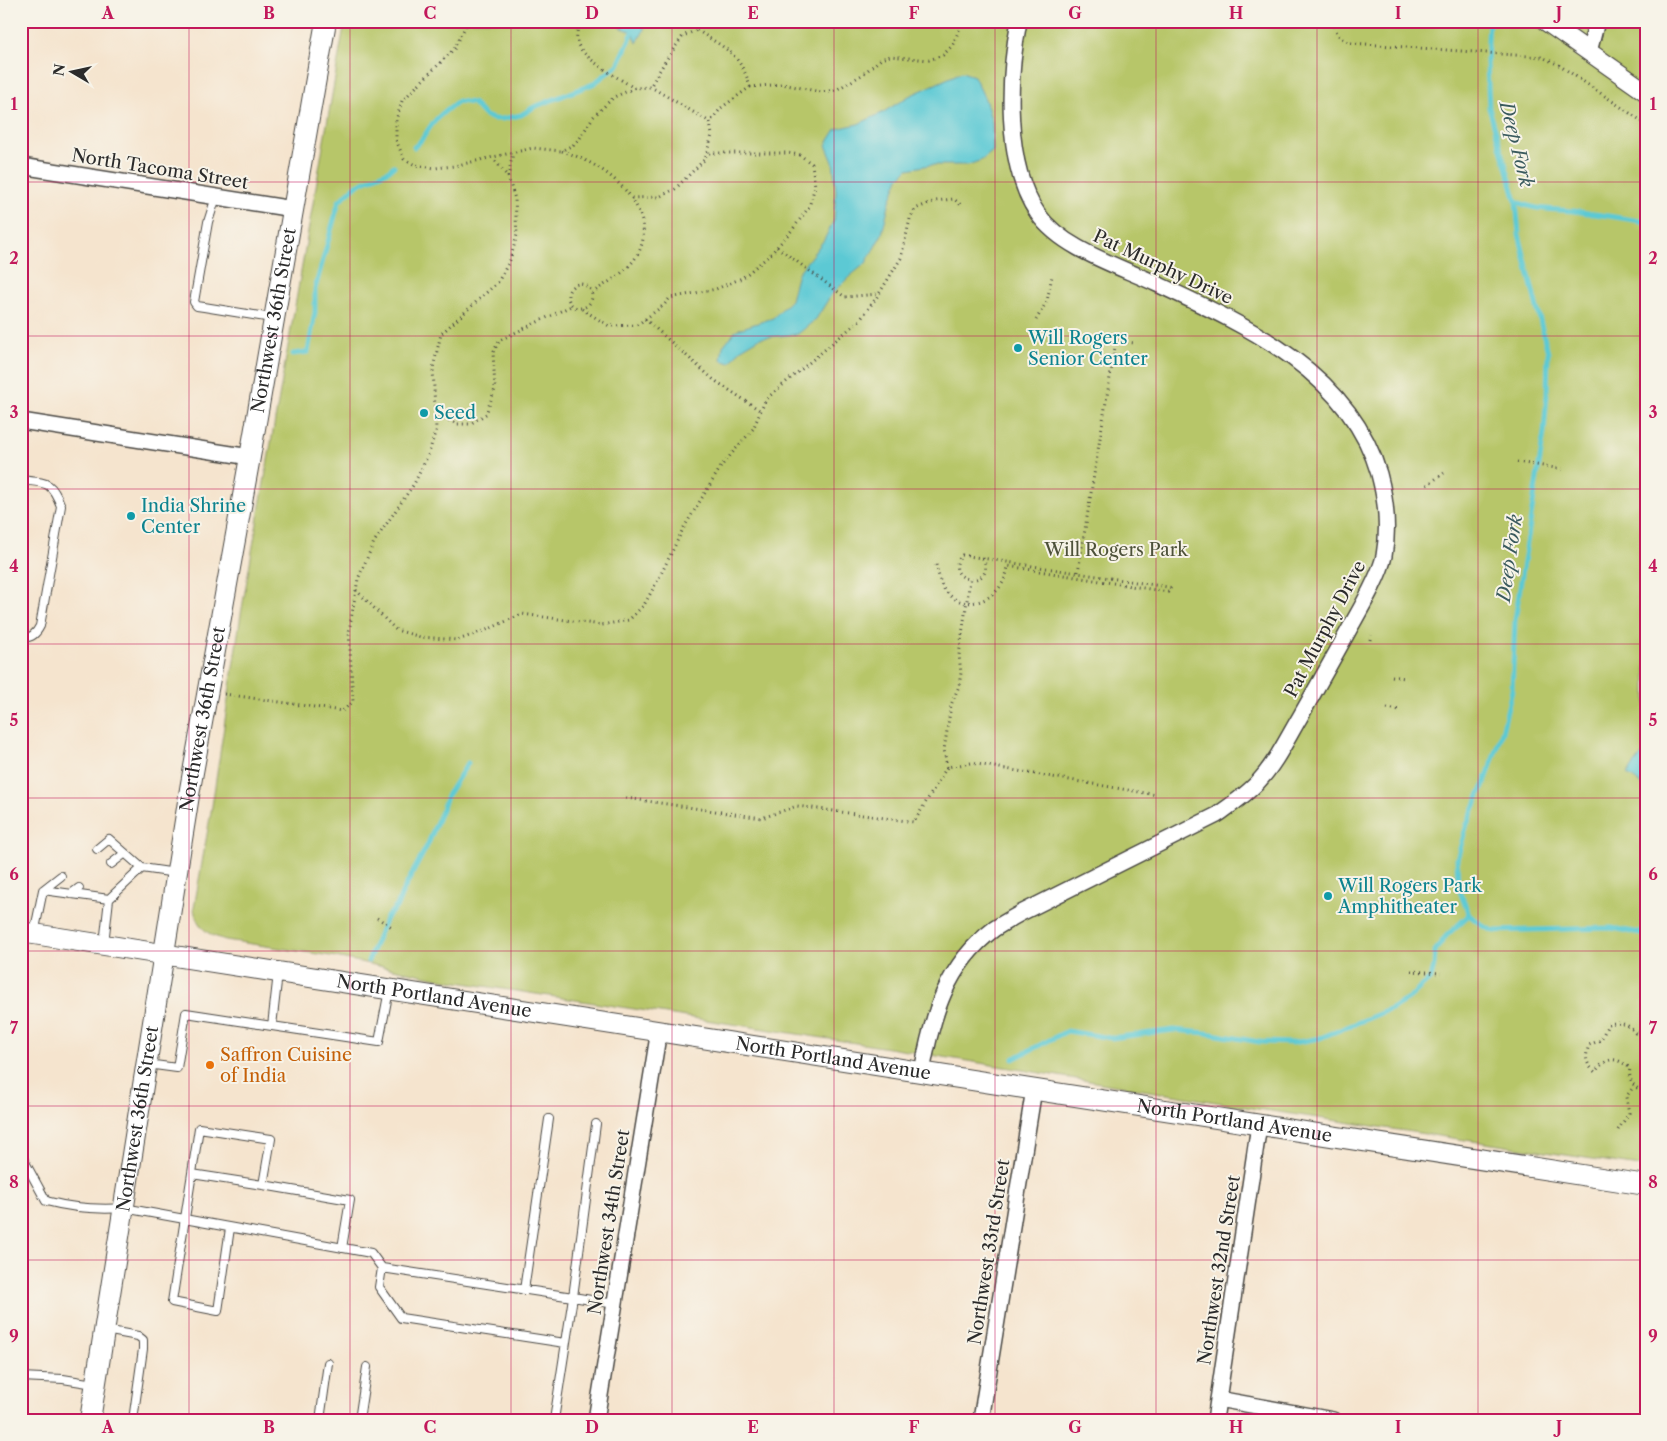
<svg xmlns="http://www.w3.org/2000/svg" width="1667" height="1441" font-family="'Libre Caslon Text',serif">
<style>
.green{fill:#b7c669;stroke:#71784a}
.water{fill:#5cc9d4;stroke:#447a80}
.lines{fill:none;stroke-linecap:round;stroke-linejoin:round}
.stream{stroke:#5cc9d4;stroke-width:5}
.service-casing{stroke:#494743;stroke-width:10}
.minor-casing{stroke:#494743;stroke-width:18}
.tertiary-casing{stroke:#494743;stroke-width:20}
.secondary-casing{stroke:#494743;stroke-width:22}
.path{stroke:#494743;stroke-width:3;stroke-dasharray:1 4;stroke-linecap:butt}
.service{stroke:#fff;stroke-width:8}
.minor{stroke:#fff;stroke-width:15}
.tertiary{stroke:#fff;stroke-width:18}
.secondary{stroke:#fff;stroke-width:20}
.grid{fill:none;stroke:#c2185b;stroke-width:1;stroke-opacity:0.55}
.culture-dot{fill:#0f9aa8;stroke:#f7f3e8;stroke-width:2}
.food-dot{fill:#e8710a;stroke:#f7f3e8;stroke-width:2}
.labels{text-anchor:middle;stroke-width:4;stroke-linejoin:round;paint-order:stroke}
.street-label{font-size:18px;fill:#2b2b2b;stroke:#f7f3e8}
.culture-label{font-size:18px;fill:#0d838f;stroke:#f7f3e8;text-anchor:start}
.park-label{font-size:18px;fill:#4e523a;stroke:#f7f3e8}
.food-label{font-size:18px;fill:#c56008;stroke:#f7f3e8;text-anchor:start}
.water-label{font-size:19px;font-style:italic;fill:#3a5a5e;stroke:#f7f3e8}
.neatline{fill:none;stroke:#c2185b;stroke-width:2}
.grid-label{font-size:16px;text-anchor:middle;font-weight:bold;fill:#c2185b}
</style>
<rect width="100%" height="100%" fill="#f7f3e8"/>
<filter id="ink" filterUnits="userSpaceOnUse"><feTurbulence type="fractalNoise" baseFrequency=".02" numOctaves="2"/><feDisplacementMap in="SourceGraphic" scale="10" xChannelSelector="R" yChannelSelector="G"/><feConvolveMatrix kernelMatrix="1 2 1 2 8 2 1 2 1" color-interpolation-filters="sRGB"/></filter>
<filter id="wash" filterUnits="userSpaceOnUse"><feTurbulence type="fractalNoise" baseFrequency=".0096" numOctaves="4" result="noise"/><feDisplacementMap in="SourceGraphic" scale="20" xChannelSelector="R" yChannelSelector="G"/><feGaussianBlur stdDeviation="1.12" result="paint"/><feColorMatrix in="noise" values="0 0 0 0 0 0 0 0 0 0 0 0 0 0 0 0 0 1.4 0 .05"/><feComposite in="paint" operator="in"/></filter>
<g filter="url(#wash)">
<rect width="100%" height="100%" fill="#f5e4ce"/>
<!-- green -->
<path class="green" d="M 345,21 L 1646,21 L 1646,1167 L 1258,1109 L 895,1049 L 451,981 L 331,956 L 226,940 C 209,936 196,927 194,908 L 212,806 L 241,614 Z"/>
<!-- water -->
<path class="water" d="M 621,21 L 643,21 L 644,30 L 637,43 L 633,32 L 619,27 Z
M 962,72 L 974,76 L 985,99 L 992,122 L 993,151 L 982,160 L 968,165 L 930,165 L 908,169 L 899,178 L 889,204 L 882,234 L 866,263 L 849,277 L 831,295 L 816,319 L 798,334 L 760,338 L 740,350 L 730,363 L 721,360 L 723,346 L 736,330 L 773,318 L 791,300 L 798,273 L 824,240 L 834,220 L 836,191 L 833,162 L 826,145 L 836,129 L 858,124 L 882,113 L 909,96 Z
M 1644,752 L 1646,754 L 1646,788 L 1627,774 Z"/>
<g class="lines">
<!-- stream -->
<path class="stream" d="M 1489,21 L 1487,62 L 1489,108 L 1516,201 L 1519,234 L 1548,353 L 1547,395 L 1544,433 L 1515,620 L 1512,690 L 1502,732 L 1487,777 L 1467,824 L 1457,859 L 1458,886 L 1469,915 L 1483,926 L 1494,931 L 1611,928 L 1646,934
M 414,147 C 424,140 426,131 434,122 C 441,113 449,108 458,101 L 473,103 L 484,115 L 493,119 L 502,119 L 521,115 L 534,107 L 593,84 L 618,65 L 633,32
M 1516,201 C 1534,211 1553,209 1573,211 C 1597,214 1622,218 1646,222
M 293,354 L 308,352 L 315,312 L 315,289 L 339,201 L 357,185 L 388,171 L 394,166
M 368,961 L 386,918 L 397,906 L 403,891 L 428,844 L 448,794 L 468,763
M 1013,1059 L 1067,1031 L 1111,1038 L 1174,1030 L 1206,1033 L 1260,1042 L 1293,1043 L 1320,1038 L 1391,1009 L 1408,999 L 1431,978 L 1434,966 L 1435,951 L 1446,936 L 1469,915"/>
</g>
</g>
<g filter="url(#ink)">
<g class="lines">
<!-- service casing -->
<g class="service-casing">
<path id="service" d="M 216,197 L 208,222 L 194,302 L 197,306 L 204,307 L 272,318
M 21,480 C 46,483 51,480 61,506 L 40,626 C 36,634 31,639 21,637
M 97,849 L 109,839 L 142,868 L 176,873
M 111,864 L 124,854
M 43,890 L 109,899 L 104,944
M 71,894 L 79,888
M 109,899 L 142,868
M 34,934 L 43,890 L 61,876
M 272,1026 L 379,1042 L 389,990
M 147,1064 L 177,1068 L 186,1013 L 272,1026 L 278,973
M 21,1155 L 46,1201 C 72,1208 96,1210 124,1208 L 371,1253 L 382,1268 L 573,1297 L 596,1124
M 192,1174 L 263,1185 L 271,1139 L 199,1128 L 172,1302 L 218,1311 L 230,1228
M 263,1185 L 350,1200 L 342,1248
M 382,1268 L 379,1287 L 401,1318 L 565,1343
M 524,1290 L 549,1119
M 105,1330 L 138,1336 L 143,1340 L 143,1349 L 133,1420
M 21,1377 L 63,1379 L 94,1384
M 320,1420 L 328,1363
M 359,1420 L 367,1367
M 554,1420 L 573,1297 L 615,1304"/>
</g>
<!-- minor casing -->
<g class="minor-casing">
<path id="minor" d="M 1589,52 L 1597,21
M 21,166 L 293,209
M 21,421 L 250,457
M 922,1072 C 932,1016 946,965 994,929 C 1003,923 1012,918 1021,913 L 1217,815 C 1231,805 1246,795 1258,782 C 1275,764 1287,739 1300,717 C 1317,687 1334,657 1351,626 C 1361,608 1380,576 1384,556 C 1389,528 1386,500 1379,474 C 1350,372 1245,325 1157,284 C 1119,266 1062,249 1038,214 C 1004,165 1008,77 1019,21
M 1218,1399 L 1333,1420
M 596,1420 L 659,1030
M 981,1420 L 1034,1089
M 1215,1420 L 1259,1125"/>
</g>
<!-- tertiary casing -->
<g class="tertiary-casing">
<path id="tertiary" d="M 1545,21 L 1646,92"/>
</g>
<!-- secondary casing -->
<g class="secondary-casing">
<g id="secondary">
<path id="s1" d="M 21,932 L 1646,1185"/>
<path id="s2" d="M 90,1420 L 190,789 L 250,457 L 326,21"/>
</g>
</g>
<!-- path -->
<path class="path" d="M 468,21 L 455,48 L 402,101 L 396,120 L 396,140 L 404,159 L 415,165 L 435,168 L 454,166 L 533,148 L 561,151 L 573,145 L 580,138 L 593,117 L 614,97 L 635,88 L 650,87 L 666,60 L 683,36 L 697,30 L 697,21
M 579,21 C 578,27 576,35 577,41 C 579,57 621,79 634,88
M 1334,21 C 1335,33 1340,40 1351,43 L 1542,57 L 1559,65 L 1646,124
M 697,30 C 725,49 740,52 750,87 L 721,108 L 710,122
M 750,87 L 782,84 L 821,92 L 836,90 L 862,75 L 881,59 L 890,56 L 929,60 L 943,55 L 952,46 L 963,21
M 562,151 C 590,160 613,174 632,198 L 659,197 L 675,189 L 705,159 L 712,135 L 710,122 L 651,87
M 508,177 L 513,153
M 777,247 L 845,297 L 878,294
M568 296a12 12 0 1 1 24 0a12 12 0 1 1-24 0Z
M 592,293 C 603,285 617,278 627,268 C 649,246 647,223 632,198
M 582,309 L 609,326 L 637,325 L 664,305 L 670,298 L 716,289 L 742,278 L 769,256 L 793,229 L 809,207 L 815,186 L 812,164 L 800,155 L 788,153 L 708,153
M 645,319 L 714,380 L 761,411
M 1036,320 L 1047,301 L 1052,276
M 435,414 L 457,424 L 470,424 L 486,414 L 495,389 L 493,352 L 500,340 L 571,306
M 1517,462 L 1562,469
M 1427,485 L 1444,473
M 983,558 C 998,591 939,582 962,555 L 1174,588
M 936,565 C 938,571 939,578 941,584 C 959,618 1004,602 1008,566 L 1168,592 L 1171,588
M 1078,572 L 1116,341 L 1135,343
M 356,590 L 396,630 L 421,637 L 458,640 L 489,629 L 522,614 L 602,625 L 629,620 L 644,605 L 659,578 L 683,529 L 722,465 L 753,429 L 766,399 L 860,320 L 879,294 L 901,258 L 910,219 L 915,209 L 935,201 L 954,199 L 961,205
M 1370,640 L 1371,635
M 1392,676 L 1405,678
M 224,694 L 342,711 L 353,702 L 349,631 L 358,579 L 374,542 L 414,484 L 429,453 L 436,429 L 433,368 L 441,334 L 498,282 L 510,260 L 517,235 L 515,199 L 508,177 L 493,158
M 1387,708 L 1400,710
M 947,767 L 944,750 L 951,705 L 959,686 L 961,673 L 959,655 L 970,580
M 626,798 L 762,818 L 797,806 L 914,822 L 947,767 L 971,763 L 1157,795
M 377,918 L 392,927
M 1411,971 L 1441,973
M 1646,1024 L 1643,1026 L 1639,1033 L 1635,1033 C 1628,1023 1619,1022 1608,1024 L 1601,1040 L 1589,1045 C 1585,1057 1585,1063 1595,1072 C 1607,1057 1615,1056 1630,1068 C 1628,1081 1634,1088 1646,1093
M 1618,1130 L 1629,1113 L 1626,1097 L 1634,1086"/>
<!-- service -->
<use href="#service" class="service"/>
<!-- minor -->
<use href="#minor" class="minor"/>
<!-- tertiary -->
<use href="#tertiary" class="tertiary"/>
<!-- secondary -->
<use href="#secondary" class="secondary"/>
</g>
</g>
<!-- grid -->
<path class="grid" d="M 189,21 L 189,1420M 350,21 L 350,1420M 511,21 L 511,1420M 672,21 L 672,1420M 834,21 L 834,1420M 995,21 L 995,1420M 1156,21 L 1156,1420M 1317,21 L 1317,1420M 1478,21 L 1478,1420M 21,182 L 1646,182M 21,336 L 1646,336M 21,489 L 1646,489M 21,644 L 1646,644M 21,798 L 1646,798M 21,951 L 1646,951M 21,1106 L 1646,1106M 21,1260 L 1646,1260"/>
<!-- markers -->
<g class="culture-dot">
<circle cx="1018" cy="348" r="5"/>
<circle cx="424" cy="413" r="5"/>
<circle cx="131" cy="516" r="5"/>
<circle cx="1328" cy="896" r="5"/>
</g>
<circle class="food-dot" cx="210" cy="1065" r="5"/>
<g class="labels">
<!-- street labels -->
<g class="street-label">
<text transform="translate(160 169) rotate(9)" y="6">North Tacoma Street</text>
<text transform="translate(1163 267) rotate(25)" y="6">Pat Murphy Drive</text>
<text dy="6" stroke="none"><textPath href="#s2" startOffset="1115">Northwest 36th Street</textPath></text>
<text transform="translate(1325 629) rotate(-62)" y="6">Pat Murphy Drive</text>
<text dy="6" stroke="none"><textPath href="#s2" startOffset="710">Northwest 36th Street</textPath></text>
<text dy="6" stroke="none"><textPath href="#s1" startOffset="418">North Portland Avenue</textPath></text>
<text dy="6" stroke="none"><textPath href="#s1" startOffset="822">North Portland Avenue</textPath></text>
<text dy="6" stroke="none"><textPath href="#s2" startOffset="305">Northwest 36th Street</textPath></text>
<text dy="6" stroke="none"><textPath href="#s1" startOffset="1228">North Portland Avenue</textPath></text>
<text transform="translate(609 1222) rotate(-81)" y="6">Northwest 34th Street</text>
<text transform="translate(989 1252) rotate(-81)" y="6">Northwest 33rd Street</text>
<text transform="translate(1219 1270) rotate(-81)" y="6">Northwest 32nd Street</text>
</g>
<!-- culture labels -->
<g class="culture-label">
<text x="1028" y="344">Will Rogers<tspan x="1028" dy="21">Senior Center</tspan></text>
<text x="434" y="419">Seed</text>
<text x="141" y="512">India Shrine<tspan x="141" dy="21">Center</tspan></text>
<text x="1338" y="892">Will Rogers Park<tspan x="1338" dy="21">Amphitheater</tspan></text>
</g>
<!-- park labels -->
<g class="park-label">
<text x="1116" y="556">Will Rogers Park</text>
</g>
<!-- food labels -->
<g class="food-label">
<text x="220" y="1061">Saffron Cuisine<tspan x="220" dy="21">of India</tspan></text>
</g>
<!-- water labels -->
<g class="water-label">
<text transform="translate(1517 144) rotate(76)" y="7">Deep Fork</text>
<text transform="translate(1509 558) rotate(-82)" y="7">Deep Fork</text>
</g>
</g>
<!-- margin -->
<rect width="1667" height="1441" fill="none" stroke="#f7f3e8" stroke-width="55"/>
<!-- north arrow -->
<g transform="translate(72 72) rotate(279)" stroke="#f7f3e8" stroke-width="4" paint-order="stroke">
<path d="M0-4L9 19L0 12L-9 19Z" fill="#2b2b2b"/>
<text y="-8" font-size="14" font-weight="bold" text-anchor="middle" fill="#2b2b2b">N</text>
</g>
<rect x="28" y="28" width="1612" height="1386" class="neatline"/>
<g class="grid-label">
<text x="108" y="19">A</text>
<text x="269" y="19">B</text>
<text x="430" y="19">C</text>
<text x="592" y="19">D</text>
<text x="753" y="19">E</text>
<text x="914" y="19">F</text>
<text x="1075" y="19">G</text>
<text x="1236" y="19">H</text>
<text x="1398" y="19">I</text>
<text x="1559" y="19">J</text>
<text x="14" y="110">1</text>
<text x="1653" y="110">1</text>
<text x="14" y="264">2</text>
<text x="1653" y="264">2</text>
<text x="14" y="418">3</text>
<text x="1653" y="418">3</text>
<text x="14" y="572">4</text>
<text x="1653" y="572">4</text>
<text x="14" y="726">5</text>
<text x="1653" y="726">5</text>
<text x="14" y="880">6</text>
<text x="1653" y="880">6</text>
<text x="14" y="1034">7</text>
<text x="1653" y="1034">7</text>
<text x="14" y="1188">8</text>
<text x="1653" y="1188">8</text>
<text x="14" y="1342">9</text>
<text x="1653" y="1342">9</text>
<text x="108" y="1433">A</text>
<text x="269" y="1433">B</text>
<text x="430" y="1433">C</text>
<text x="592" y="1433">D</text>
<text x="753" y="1433">E</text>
<text x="914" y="1433">F</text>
<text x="1075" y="1433">G</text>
<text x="1236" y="1433">H</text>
<text x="1398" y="1433">I</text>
<text x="1559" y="1433">J</text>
</g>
</svg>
